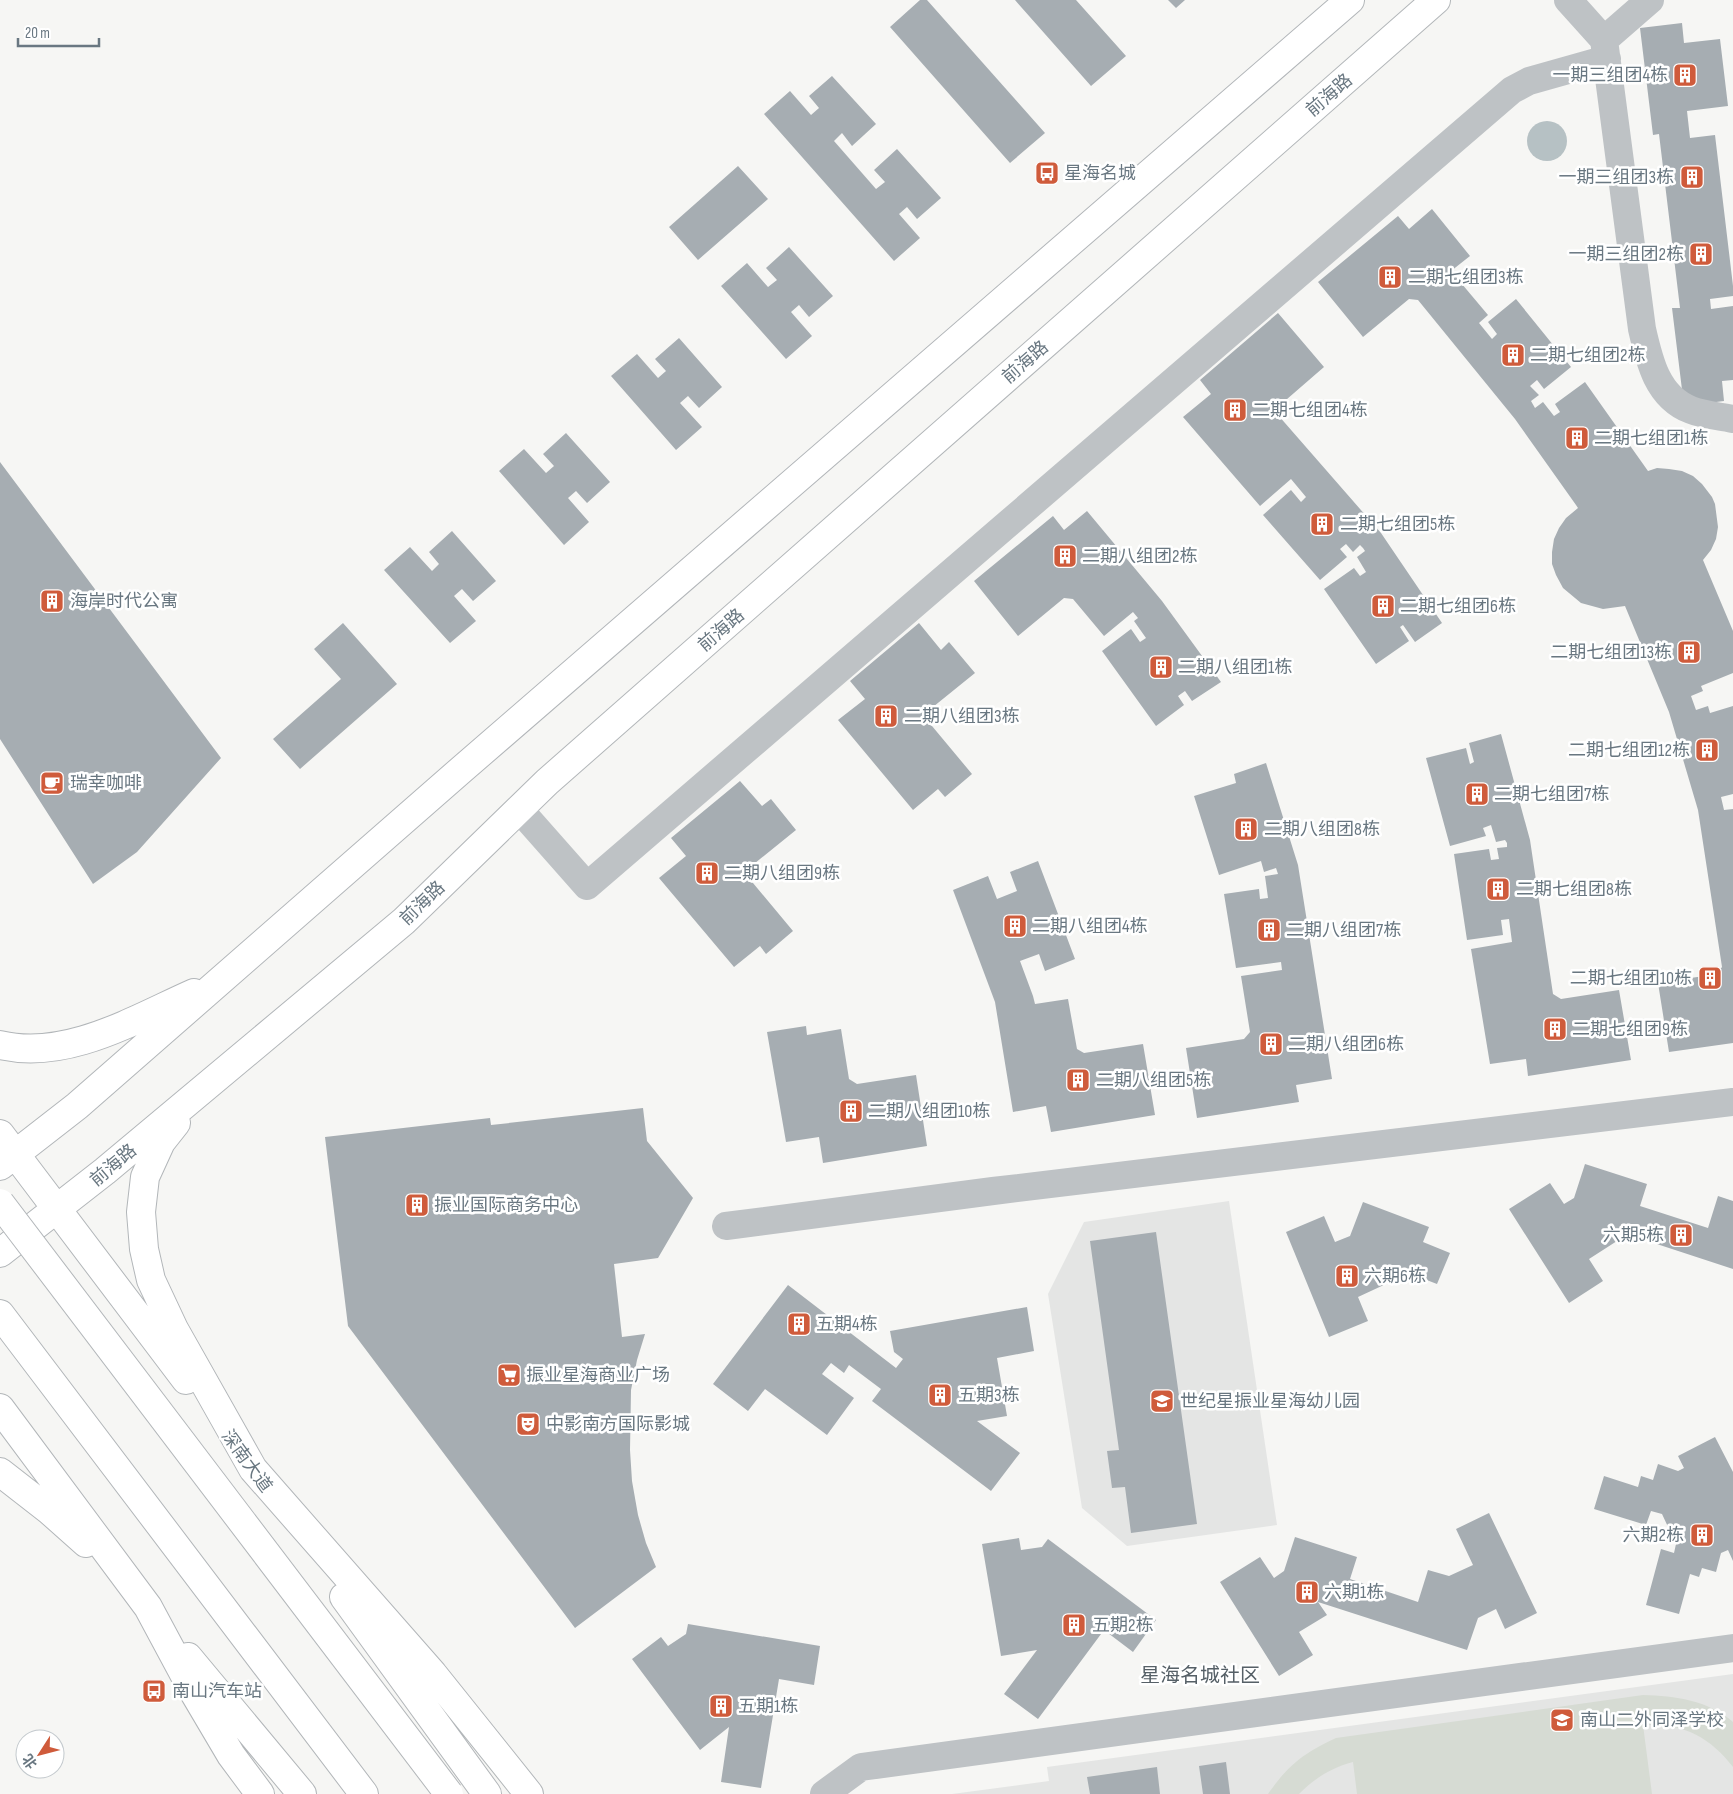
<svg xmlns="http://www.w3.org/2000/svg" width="1733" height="1794" font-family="'Sofia Sans Condensed','Noto Sans SC',sans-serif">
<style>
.built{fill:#e4e5e4}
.green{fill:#d6dbd3}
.water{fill:#b6c1c4}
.building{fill:#a6adb2}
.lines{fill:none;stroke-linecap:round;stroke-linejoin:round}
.major-casing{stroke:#b2b6b9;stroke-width:30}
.minor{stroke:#bec2c5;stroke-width:28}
.major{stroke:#fff;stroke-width:28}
.major-bridge-casing{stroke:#b2b6b9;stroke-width:30;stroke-linecap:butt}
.major-bridge{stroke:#fff;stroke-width:28}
.labels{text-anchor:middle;stroke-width:5;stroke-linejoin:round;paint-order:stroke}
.poi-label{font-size:18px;fill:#697781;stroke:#fff;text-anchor:start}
.street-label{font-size:18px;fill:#697781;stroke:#fff}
.quarter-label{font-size:20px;fill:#566067;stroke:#fff}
</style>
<rect width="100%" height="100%" fill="#f6f6f4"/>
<!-- built -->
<path class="built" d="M 1229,1201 L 1277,1525 L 1127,1546 L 1082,1508 L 1048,1294 L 1084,1222 Z
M 1733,1674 L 1733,1794 L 952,1794 L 1049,1781 L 1047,1767 Z"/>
<!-- green -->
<path class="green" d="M 1643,1695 C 1675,1696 1708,1700 1733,1722 L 1733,1767 C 1709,1736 1682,1723 1643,1725 L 1652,1794 L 1357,1794 L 1353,1762 C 1331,1768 1315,1778 1299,1794 L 1268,1794 C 1288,1765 1304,1753 1336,1738 Z"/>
<!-- water -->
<path class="water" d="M1527 141a20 20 0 1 1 40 0a20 20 0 1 1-40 0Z"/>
<!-- building -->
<path class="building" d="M 920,0 L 927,0 L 1045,133 L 1010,163 L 890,27 Z
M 1015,0 L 1076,0 L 1126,56 L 1091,86 Z
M 1168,0 L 1185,0 L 1176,8 Z
M 1682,23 L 1684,43 L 1720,39 L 1728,106 L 1687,111 L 1690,138 L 1715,135 L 1733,286 L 1733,296 L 1710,299 L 1711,309 L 1733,306 L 1733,380 L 1722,381 L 1724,401 L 1684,406 L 1672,308 L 1680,308 L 1659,134 L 1653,135 L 1640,28 Z
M 832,76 L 876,124 L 852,146 L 842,133 L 834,141 L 876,189 L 885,182 L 874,170 L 897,149 L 941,198 L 917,219 L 907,207 L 899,214 L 920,238 L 894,261 L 764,114 L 790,91 L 811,115 L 819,108 L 809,96 Z
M 738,166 L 768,199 L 698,260 L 669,227 Z
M 1432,209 L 1470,256 L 1451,271 L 1488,315 L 1479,323 L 1492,339 L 1497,334 L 1488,322 L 1516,299 L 1571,367 L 1544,389 L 1537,380 L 1530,386 L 1539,395 L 1531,401 L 1535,408 L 1543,402 L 1554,416 L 1560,412 L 1555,404 L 1585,382 L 1648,471 L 1657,468 L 1669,469 L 1682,471 L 1693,476 L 1702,484 L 1712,497 L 1715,504 L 1718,527 L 1716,539 L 1711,550 L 1703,560 L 1733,631 L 1733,673 L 1701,686 L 1703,691 L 1691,696 L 1696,710 L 1708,706 L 1710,713 L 1733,706 L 1733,794 L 1721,797 L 1724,810 L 1733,809 L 1733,1043 L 1669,1052 L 1658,983 L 1717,974 L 1722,967 L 1698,810 L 1669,712 L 1625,606 L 1603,609 L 1581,603 L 1563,588 L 1556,575 L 1552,564 L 1552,552 L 1554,539 L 1559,528 L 1566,518 L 1578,508 L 1576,505 L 1515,419 L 1418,300 L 1409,299 L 1363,337 L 1318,282 L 1398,216 L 1409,229 Z
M 789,247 L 833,296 L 809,317 L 799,305 L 791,312 L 812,336 L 786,359 L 721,286 L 747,263 L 768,287 L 777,280 L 766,268 Z
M 1278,313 L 1324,367 L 1279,406 L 1278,415 L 1381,533 L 1442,623 L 1415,642 L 1403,625 L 1400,627 L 1409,641 L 1376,664 L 1324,589 L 1354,568 L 1360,576 L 1366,572 L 1357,557 L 1365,551 L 1363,548 L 1360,545 L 1353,552 L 1346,544 L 1340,549 L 1347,557 L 1320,580 L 1263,515 L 1291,490 L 1301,502 L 1306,497 L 1291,479 L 1260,506 L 1183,417 L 1211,394 L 1200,380 Z
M 679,338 L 722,387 L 699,408 L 688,396 L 680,403 L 702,427 L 676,450 L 611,376 L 637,354 L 658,378 L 666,371 L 655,359 Z
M 566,433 L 610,482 L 587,503 L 576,491 L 568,498 L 589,522 L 564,545 L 499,471 L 524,449 L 546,473 L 554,466 L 543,454 Z
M 0,462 L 221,758 L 137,852 L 93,884 L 0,739 Z
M 1087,511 L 1162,601 L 1221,682 L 1192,701 L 1185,691 L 1178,696 L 1184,705 L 1156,726 L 1102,651 L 1131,629 L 1140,642 L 1146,638 L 1134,621 L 1138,618 L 1133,612 L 1104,636 L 1073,599 L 1064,598 L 1018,636 L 974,581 L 1053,516 L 1064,530 Z
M 452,531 L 496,581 L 473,601 L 462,589 L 454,596 L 476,621 L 450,643 L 384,570 L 410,547 L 432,571 L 439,564 L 429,552 Z
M 343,623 L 397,684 L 300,769 L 273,739 L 341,679 L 314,649 Z
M 919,623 L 941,650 L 949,642 L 975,673 L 928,711 L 927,720 L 972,774 L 945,797 L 938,789 L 913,810 L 838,720 L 865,699 L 850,681 Z
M 1501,734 L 1530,840 L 1553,994 L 1561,999 L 1619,990 L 1631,1060 L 1528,1076 L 1526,1059 L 1490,1064 L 1471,949 L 1512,942 L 1509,919 L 1501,920 L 1503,935 L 1467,940 L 1454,854 L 1489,849 L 1491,860 L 1499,859 L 1497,848 L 1507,847 L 1507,843 L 1505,840 L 1496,842 L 1491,825 L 1483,828 L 1486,836 L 1450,846 L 1426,758 L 1466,748 L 1470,764 L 1474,762 L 1469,743 Z
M 1266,763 L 1298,865 L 1332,1079 L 1296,1085 L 1299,1102 L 1197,1118 L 1186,1048 L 1244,1039 L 1250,1032 L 1241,976 L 1282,970 L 1281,962 L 1236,968 L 1224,894 L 1259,889 L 1260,899 L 1268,898 L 1265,876 L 1278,874 L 1276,868 L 1264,872 L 1261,861 L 1219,875 L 1194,796 L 1236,783 L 1234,774 Z
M 740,781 L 762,806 L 771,799 L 796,830 L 749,868 L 748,877 L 793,931 L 766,954 L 760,946 L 734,967 L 659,878 L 686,856 L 671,838 Z
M 1038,861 L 1075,959 L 1045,971 L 1039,954 L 1020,961 L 1033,996 L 1035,1004 L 1068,999 L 1077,1049 L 1084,1053 L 1143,1044 L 1155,1115 L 1051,1132 L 1046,1106 L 1013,1112 L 995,1002 L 953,890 L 988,876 L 997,899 L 1017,891 L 1010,872 Z
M 806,1026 L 807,1035 L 841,1029 L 849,1079 L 857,1084 L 916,1075 L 927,1146 L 823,1163 L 819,1137 L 786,1142 L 767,1032 Z
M 643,1108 L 647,1141 L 693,1198 L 658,1258 L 614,1264 L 622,1337 L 645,1334 L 637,1360 L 631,1390 L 630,1450 L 632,1481 L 638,1515 L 646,1543 L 656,1567 L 575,1628 L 348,1326 L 325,1137 L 490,1118 L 491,1125 Z
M 1585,1164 L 1647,1184 L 1640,1206 L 1708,1228 L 1718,1196 L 1733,1201 L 1733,1269 L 1608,1228 L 1617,1241 L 1589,1259 L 1603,1281 L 1569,1303 L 1509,1209 L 1550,1183 L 1564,1204 L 1574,1198 Z
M 1363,1202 L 1429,1227 L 1423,1242 L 1450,1253 L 1437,1284 L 1393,1267 L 1386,1284 L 1358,1297 L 1368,1321 L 1329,1337 L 1286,1232 L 1324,1216 L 1335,1242 L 1350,1236 Z
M 1156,1232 L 1197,1524 L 1131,1533 L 1125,1487 L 1112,1488 L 1107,1451 L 1119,1450 L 1090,1241 Z
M 788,1285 L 896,1368 L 903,1359 L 894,1352 L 890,1331 L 1027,1307 L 1034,1351 L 997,1358 L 1007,1416 L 977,1421 L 1020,1453 L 991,1491 L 872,1401 L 881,1389 L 849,1365 L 844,1373 L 831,1363 L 822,1374 L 854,1398 L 827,1435 L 765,1389 L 748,1411 L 713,1384 Z
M 1715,1437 L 1733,1472 L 1733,1561 L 1728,1550 L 1721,1553 L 1716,1572 L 1702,1568 L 1699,1577 L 1690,1574 L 1679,1614 L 1646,1605 L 1661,1549 L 1674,1553 L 1676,1544 L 1662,1514 L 1651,1511 L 1646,1525 L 1594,1509 L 1604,1476 L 1638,1487 L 1641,1476 L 1653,1480 L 1658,1464 L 1678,1471 L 1684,1468 L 1678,1456 Z
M 1489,1513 L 1537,1613 L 1505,1629 L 1496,1609 L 1478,1618 L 1467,1650 L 1318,1602 L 1327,1615 L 1299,1632 L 1313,1655 L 1279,1676 L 1220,1582 L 1260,1557 L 1274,1578 L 1284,1571 L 1295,1537 L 1357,1557 L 1350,1579 L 1418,1602 L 1428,1570 L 1449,1576 L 1473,1565 L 1456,1529 Z
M 1019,1538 L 1021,1550 L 1042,1547 L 1048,1539 L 1156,1620 L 1133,1652 L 1104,1630 L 1038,1719 L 1004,1694 L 1037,1650 L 1001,1656 L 982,1544 Z
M 688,1624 L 820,1646 L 814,1685 L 779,1679 L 761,1788 L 721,1782 L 729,1727 L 700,1750 L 632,1659 L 661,1637 L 668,1646 L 686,1634 Z
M 1226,1762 L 1230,1794 L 1203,1794 L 1199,1766 Z
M 1157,1767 L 1160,1794 L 1090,1794 L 1087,1777 Z"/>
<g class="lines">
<!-- major casing -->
<g class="major-casing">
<path id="major" d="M 0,1045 C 67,1061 135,1019 194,993
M 176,1123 L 161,1142 L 145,1177 L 141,1212 L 144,1249 L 151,1280 L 174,1329 L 253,1469 L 433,1674 L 529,1794
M 0,1134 L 186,1380
M 0,1166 L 77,1106 L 461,770 L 1350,0
M 0,1253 L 105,1171 L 404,921 L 547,782 L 1436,0
M 0,1314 L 364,1794
M 0,1408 L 148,1607 L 192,1689 L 231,1755 L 260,1794
M 0,1472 L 50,1511 L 86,1543
M 344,1597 L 487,1794
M 188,1657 L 302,1794"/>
</g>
<!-- minor -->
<path class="minor" d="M 1568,0 L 1604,40 L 1642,329 C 1649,360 1657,397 1691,410 C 1704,415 1719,416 1733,419
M 1604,40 L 1650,0
M 519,809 L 587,886 L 1512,90 L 1529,81 L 1607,59
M 726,1226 L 993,1191 L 1733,1102
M 824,1794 L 861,1767 L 1733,1648"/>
<!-- major -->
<use href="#major" class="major"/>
<!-- major-bridge casing -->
<g class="major-bridge-casing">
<path id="major-bridge" d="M 0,1203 L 449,1794"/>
</g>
<!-- major-bridge -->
<use href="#major-bridge" class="major-bridge"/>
</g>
<!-- icons -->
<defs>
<g id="building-square" transform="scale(1.25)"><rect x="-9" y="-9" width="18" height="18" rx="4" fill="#cf5b3b" stroke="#fff"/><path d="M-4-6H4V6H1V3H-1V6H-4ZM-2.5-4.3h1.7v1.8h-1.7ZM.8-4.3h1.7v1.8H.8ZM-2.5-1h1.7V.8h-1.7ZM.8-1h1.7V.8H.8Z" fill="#fff"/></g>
<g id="bus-square" transform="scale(1.25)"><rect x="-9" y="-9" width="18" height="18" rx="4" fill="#cf5b3b" stroke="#fff"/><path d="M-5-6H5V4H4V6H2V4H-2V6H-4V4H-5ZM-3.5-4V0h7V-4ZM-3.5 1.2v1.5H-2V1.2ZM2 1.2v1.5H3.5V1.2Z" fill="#fff"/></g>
<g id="cafe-square" transform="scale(1.25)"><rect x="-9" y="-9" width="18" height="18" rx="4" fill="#cf5b3b" stroke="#fff"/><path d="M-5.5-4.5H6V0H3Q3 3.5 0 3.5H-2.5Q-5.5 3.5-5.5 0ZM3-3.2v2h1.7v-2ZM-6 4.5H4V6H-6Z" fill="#fff"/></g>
<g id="supermarket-square" transform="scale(1.25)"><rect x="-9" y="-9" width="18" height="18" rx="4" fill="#cf5b3b" stroke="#fff"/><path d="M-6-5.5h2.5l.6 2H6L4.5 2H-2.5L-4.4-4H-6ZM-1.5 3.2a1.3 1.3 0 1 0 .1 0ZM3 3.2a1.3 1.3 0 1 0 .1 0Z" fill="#fff"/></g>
<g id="school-square" transform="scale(1.25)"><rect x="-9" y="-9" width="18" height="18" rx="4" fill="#cf5b3b" stroke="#fff"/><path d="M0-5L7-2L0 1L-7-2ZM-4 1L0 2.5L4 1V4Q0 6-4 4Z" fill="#fff"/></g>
<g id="theatre-square" transform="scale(1.25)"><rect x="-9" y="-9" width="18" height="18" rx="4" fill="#cf5b3b" stroke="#fff"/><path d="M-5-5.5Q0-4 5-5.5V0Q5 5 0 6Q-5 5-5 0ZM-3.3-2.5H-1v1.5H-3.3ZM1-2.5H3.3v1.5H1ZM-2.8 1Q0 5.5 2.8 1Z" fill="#fff"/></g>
</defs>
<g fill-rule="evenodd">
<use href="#building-square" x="1685" y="75"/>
<use href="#bus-square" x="1047" y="173"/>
<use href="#building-square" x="1692" y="177"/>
<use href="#building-square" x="1701" y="254"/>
<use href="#building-square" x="1390" y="277"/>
<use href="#building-square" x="1513" y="355"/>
<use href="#building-square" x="1235" y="410"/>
<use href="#building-square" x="1577" y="438"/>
<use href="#building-square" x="1322" y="524"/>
<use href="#building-square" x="1065" y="556"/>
<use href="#building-square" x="52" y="601"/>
<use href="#building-square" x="1383" y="606"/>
<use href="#building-square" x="1689" y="652"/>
<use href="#building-square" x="1161" y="667"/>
<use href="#building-square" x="886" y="716"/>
<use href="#building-square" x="1707" y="750"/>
<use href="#cafe-square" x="52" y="783"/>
<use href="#building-square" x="1477" y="794"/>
<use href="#building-square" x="1246" y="829"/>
<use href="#building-square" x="707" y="873"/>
<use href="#building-square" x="1498" y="889"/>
<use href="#building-square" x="1015" y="926"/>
<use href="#building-square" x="1269" y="930"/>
<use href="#building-square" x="1710" y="978"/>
<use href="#building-square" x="1555" y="1029"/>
<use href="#building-square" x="1271" y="1044"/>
<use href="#building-square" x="1078" y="1080"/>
<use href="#building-square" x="851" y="1111"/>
<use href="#building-square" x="417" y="1205"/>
<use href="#building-square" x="1681" y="1235"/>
<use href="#building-square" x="1347" y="1276"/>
<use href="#building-square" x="799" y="1324"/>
<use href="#supermarket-square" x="509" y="1375"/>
<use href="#building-square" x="940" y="1395"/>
<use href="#school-square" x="1162" y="1401"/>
<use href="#theatre-square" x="528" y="1424"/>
<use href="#building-square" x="1702" y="1535"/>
<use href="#building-square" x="1307" y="1592"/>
<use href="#building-square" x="1074" y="1625"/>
<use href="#bus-square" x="154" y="1691"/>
<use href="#building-square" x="721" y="1706"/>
<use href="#school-square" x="1562" y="1720"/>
</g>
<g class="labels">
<!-- poi labels -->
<g class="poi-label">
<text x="1668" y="81" text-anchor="end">一期三组团4栋</text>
<text x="1064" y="179">星海名城</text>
<text x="1674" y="183" text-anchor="end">一期三组团3栋</text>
<text x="1684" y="260" text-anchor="end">一期三组团2栋</text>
<text x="1408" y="283">二期七组团3栋</text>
<text x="1530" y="361">二期七组团2栋</text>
<text x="1252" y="416">二期七组团4栋</text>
<text x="1594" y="444">二期七组团1栋</text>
<text x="1340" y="530">二期七组团5栋</text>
<text x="1082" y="562">二期八组团2栋</text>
<text x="70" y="607">海岸时代公寓</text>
<text x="1400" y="612">二期七组团6栋</text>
<text x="1672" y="658" text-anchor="end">二期七组团13栋</text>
<text x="1178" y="673">二期八组团1栋</text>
<text x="904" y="722">二期八组团3栋</text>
<text x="1690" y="756" text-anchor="end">二期七组团12栋</text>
<text x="70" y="789">瑞幸咖啡</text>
<text x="1494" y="800">二期七组团7栋</text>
<text x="1264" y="835">二期八组团8栋</text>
<text x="724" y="879">二期八组团9栋</text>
<text x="1516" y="895">二期七组团8栋</text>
<text x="1032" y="932">二期八组团4栋</text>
<text x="1286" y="936">二期八组团7栋</text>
<text x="1692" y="984" text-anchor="end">二期七组团10栋</text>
<text x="1572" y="1035">二期七组团9栋</text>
<text x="1288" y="1050">二期八组团6栋</text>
<text x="1096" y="1086">二期八组团5栋</text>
<text x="868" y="1117">二期八组团10栋</text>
<text x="434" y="1211">振业国际商务中心</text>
<text x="1664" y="1241" text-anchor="end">六期5栋</text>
<text x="1364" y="1282">六期6栋</text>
<text x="816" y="1330">五期4栋</text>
<text x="526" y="1381">振业星海商业广场</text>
<text x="958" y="1401">五期3栋</text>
<text x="1180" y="1407">世纪星振业星海幼儿园</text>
<text x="546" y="1430">中影南方国际影城</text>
<text x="1684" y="1541" text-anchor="end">六期2栋</text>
<text x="1324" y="1598">六期1栋</text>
<text x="1092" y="1631">五期2栋</text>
<text x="172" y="1697">南山汽车站</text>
<text x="738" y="1712">五期1栋</text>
<text x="1580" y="1726">南山二外同泽学校</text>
</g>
<!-- street labels -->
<g class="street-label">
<text transform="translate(1329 95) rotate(-41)" y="6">前海路</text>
<text transform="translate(1025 362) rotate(-41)" y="6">前海路</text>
<text transform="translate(721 630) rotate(-41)" y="6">前海路</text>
<text transform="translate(422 903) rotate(-44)" y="6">前海路</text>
<text transform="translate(113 1165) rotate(-40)" y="6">前海路</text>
<text transform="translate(247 1461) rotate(54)" y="6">深南大道</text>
</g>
<!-- quarter labels -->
<g class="quarter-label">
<text x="1200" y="1682">星海名城社区</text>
</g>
</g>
<!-- north arrow -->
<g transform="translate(40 1754) rotate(234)"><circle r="24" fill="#ffffff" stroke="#c3c9cd"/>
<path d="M0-4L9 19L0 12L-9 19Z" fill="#cf5b3b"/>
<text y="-8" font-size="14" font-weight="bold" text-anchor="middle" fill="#697781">北</text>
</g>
<!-- scale -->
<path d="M18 38v8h81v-8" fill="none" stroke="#697781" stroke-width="2.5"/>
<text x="25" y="38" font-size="15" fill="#697781" stroke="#ffffff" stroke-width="4" paint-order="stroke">20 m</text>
</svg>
